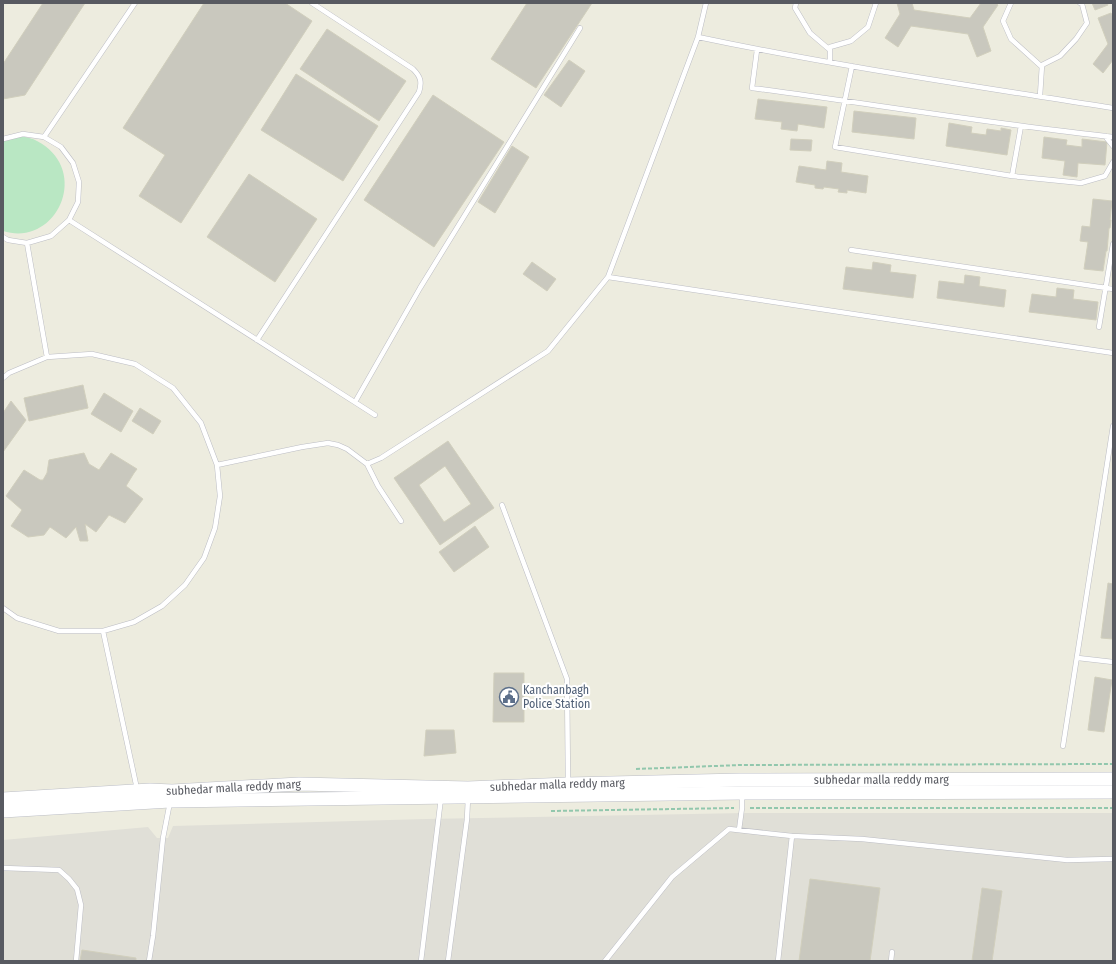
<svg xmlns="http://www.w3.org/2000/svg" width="1116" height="964" font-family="'Fira Sans Condensed',sans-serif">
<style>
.industrial{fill:#e0dfd7}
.green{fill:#b9e7c3}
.building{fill:#c9c8be;stroke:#d1cfbd;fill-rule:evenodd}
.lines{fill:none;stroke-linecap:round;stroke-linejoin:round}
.lane-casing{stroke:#bcbdc4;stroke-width:5.5}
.secondary-casing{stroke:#bcbec6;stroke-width:14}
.path{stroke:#92c7ad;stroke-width:2;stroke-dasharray:4 2;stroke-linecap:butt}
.lane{stroke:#fff;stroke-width:4.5}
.secondary{stroke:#fff;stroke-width:13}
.labels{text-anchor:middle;stroke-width:4;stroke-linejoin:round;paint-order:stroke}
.service-label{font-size:12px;fill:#4e5e75;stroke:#fff;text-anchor:start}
.street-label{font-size:12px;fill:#585a61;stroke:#fff}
</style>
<rect width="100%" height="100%" fill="#edecdf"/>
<!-- industrial -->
<path class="industrial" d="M 744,813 L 1113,813 L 1113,961 L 3,961 L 3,840 L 148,827 L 157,838 L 168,838 L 173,826 L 426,819 Z"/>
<!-- green -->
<path class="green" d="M 19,136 C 25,137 32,138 37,141 C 92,170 57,248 3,231 L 3,138 Z"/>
<!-- building -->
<path class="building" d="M 43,3 L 85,3 L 25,95 L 3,99 L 3,64 Z
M 204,3 L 285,3 L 312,21 L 181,223 L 139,196 L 165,155 L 123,128 Z
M 527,3 L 592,3 L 536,88 L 491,59 Z
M 897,3 L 912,3 L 914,10 L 970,18 L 981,3 L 996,3 L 998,5 L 983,27 L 991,51 L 977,57 L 968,34 L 911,26 L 898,47 L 885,38 L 900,14 Z
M 1092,3 L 1107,3 L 1108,5 L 1095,10 Z
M 1111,13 L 1113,18 L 1113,60 L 1103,73 L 1093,64 L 1108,44 L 1098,18 Z
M 327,29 L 406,81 L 379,121 L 300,69 Z
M 569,60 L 585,71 L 561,107 L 544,95 Z
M 296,74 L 378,126 L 343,181 L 261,130 Z
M 433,95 L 504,142 L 434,247 L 364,200 Z
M 758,99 L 827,107 L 824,128 L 798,124 L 797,131 L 781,129 L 782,122 L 755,119 Z
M 854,111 L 916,118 L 914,139 L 852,132 Z
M 949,123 L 972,127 L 971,133 L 986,135 L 987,129 L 1001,131 L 1001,128 L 1011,130 L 1007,155 L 946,146 Z
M 1044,137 L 1067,140 L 1066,145 L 1082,147 L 1082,139 L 1107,142 L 1105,165 L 1078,163 L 1077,177 L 1063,175 L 1065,161 L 1042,158 Z
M 791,139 L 812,140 L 811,151 L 790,150 Z
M 512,146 L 529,157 L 495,213 L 478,202 Z
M 827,161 L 842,163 L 841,172 L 868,176 L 866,193 L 847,190 L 847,193 L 838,192 L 839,189 L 824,187 L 823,189 L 815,188 L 815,185 L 796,182 L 799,166 L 826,170 Z
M 249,174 L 317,219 L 275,282 L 207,237 Z
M 1093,199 L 1112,201 L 1110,220 L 1111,220 L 1110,228 L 1109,228 L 1107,251 L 1106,251 L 1103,271 L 1084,269 L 1088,242 L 1080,241 L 1082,226 L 1090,227 Z
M 532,262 L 556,279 L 547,291 L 523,274 Z
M 873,262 L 891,265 L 890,272 L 916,275 L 913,298 L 843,289 L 846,267 L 872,270 Z
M 965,275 L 980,277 L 979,286 L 1006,290 L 1004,307 L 937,298 L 939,281 L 964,284 Z
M 1057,288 L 1074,290 L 1073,299 L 1098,302 L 1096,320 L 1029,312 L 1032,294 L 1056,297 Z
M 83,385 L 88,408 L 29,421 L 24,398 Z
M 104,393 L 133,411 L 121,432 L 91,414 Z
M 11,401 L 26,420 L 3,452 L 3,413 Z
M 140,408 L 161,421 L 153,434 L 132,421 Z
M 448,441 L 494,508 L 440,545 L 394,478 ZM 445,466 L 471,504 L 444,522 L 419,485 Z
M 84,453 L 89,464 L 99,470 L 111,453 L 137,469 L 134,473 L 126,486 L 143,499 L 125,523 L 109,515 L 96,532 L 85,524 L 88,541 L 80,541 L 76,527 L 66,538 L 50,527 L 44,535 L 28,537 L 11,526 L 22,510 L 6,496 L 24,470 L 40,480 L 43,480 L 47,473 L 49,460 Z
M 475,526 L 489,547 L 454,572 L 439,552 Z
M 1108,583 L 1113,584 L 1113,639 L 1101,638 Z
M 494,673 L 524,673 L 524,722 L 493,722 Z
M 1095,677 L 1112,680 L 1104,732 L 1088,730 Z
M 426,730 L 454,730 L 456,753 L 424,756 Z
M 810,879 L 880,888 L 870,961 L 799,961 Z
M 982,888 L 1002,891 L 992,961 L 972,961 Z
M 82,950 L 136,958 L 136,961 L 80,961 Z"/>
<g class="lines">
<!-- lane casing -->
<g class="lane-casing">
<path id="lane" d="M 706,3 L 698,37 L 608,277 L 1113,353
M 796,3 L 795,8 L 810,33 L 830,50 L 830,62
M 1011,3 L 1003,21 L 1011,39 L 1042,67
M 698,37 C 835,66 974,86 1113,108
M 757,50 L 752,88 C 872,104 992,124 1113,137
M 830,50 L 830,47 L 851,41 L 868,27 L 876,3
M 852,66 L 835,147 L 1012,176 L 1021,126
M 1040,96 L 1042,65 L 1060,56 L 1076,39 L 1087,23 L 1082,4 L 1080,3
M 1105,136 L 1113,146
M 44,137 L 135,3
M 3,139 L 23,134 L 44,137 L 61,147 L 73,163 L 79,182 L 78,202 L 69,220 L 51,236 L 27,243 L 8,240 L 3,237
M 1012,176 L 1081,183 L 1105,176 L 1113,162
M 69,220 L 375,415
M 27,243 L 47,357
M 851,250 L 1113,289
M 1099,327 L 1113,244
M 257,340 L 419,92 C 422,82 421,77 413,69 L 312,3
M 3,378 L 9,373 L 47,357 L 92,354 L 135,364 L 173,388 L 201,423 L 217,465 L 220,496 L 215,528 L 204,558 L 185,585 L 162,606 L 134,622 L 103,631 L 59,631 L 17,618 L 3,608
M 355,402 L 420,288 L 580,28
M 367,464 L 381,458 L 548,351 L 608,277
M 217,465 L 302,447 L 328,443 L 338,445 L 347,449 L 367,464 L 378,486 L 401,521
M 502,505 L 567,679 L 568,782
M 103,631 L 137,789
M 1078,658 L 1113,662
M 1063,746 L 1113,426
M 739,830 L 742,808 L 742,794
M 3,868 L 59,870 L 69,879 L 77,889 L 81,905 L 76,961
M 149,961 L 153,936 L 163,838 L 170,802
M 421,961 L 441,798
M 448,961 L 467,819 L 468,798
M 605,961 L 672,877 L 729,829 L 792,836 L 862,839 L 1067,860 L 1113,859
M 778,961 L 792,836
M 891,961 L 892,952"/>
</g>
<!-- secondary casing -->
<g class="secondary-casing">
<g id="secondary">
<path id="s1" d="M 3,799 L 150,790 L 172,791 L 299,784 L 468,788 L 568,784 L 740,780 L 1113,779"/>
<path d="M 3,811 L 170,801 L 742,793 L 1113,792"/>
</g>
</g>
<!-- path -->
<path class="path" d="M 636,769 L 741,765 L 1113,764
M 750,808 L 1113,808
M 551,811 L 734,808"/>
<!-- lane -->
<use href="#lane" class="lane"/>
<!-- secondary -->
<use href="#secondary" class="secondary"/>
</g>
<!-- icons -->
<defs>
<g id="civic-ring" transform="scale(1)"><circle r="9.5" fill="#fff" stroke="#5c6f8a" stroke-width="1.5"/><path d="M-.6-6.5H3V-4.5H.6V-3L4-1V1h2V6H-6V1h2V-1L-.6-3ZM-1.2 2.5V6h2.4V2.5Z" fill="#5c6f8a"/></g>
</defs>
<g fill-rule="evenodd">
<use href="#civic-ring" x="509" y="697"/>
</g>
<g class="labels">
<!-- service labels -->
<g class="service-label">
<text x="523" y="694">Kanchanbagh<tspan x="523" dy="14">Police Station</tspan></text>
</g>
<!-- street labels -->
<g class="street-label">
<text dy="4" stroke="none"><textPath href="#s1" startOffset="879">subhedar malla reddy marg</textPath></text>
<text dy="4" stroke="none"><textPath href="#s1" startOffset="555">subhedar malla reddy marg</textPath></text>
<text dy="4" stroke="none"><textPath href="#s1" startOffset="231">subhedar malla reddy marg</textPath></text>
</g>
</g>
<!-- border -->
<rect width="1116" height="964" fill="none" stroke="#585a61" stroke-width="8"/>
</svg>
